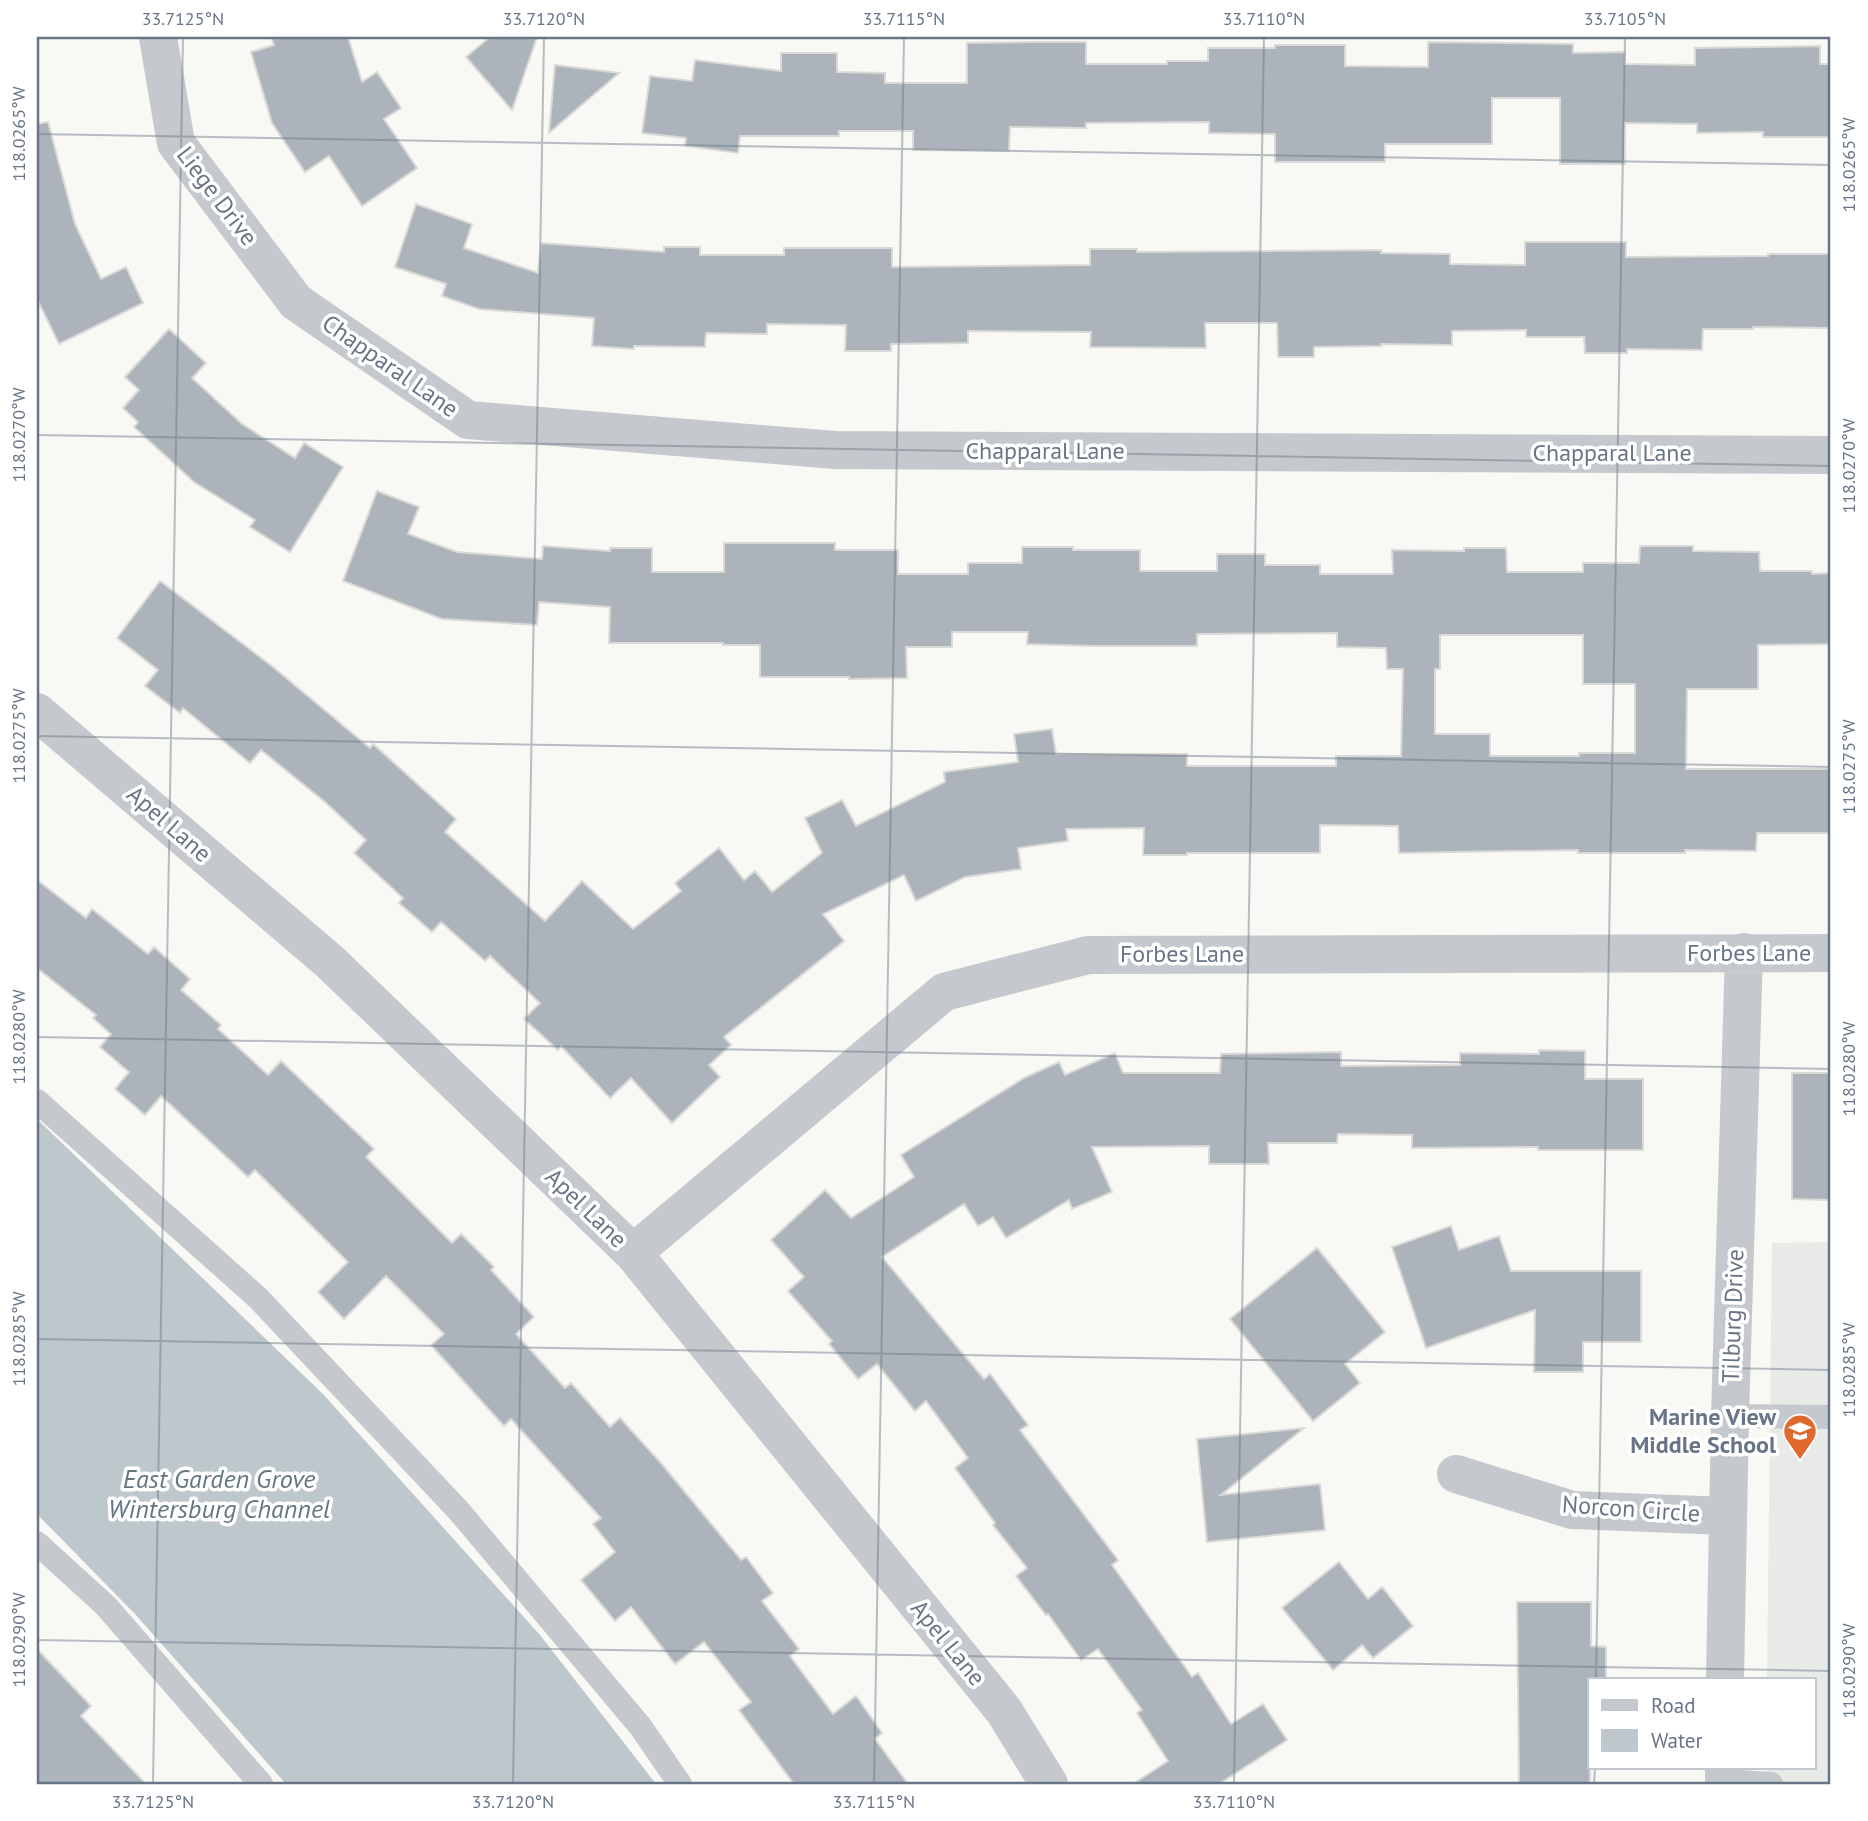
<svg xmlns="http://www.w3.org/2000/svg" width="1868" height="1821" font-family="'PT Sans',sans-serif">
<style>
.built{fill:#e8eae8}
.water{fill:#bdc7cc}
.building{fill:#acb3ba;stroke:#d9dad7;stroke-width:2;fill-rule:evenodd}
.lines{fill:none;stroke-linecap:round;stroke-linejoin:round}
.service{stroke:#c5c8cc;stroke-width:24}
.minor{stroke:#c5c8cc;stroke-width:38}
.ticks{fill:none;stroke:#677586;stroke-width:2;stroke-opacity:0.45}
.labels{text-anchor:middle;stroke-width:7;stroke-linejoin:round;paint-order:stroke}
.street-label{font-size:24px;fill:#677586;stroke:#fff}
.poi-label{font-size:24px;font-weight:bold;fill:#677586;stroke:#fff;text-anchor:end}
.water-label{font-size:26px;font-style:italic;fill:#637781;stroke:#fff}
.neatline{fill:none;stroke:#677586;stroke-width:2.5}
.ticks-label{font-size:18px;text-anchor:middle;fill:#677586}
</style>
<rect width="100%" height="100%" fill="#f8f8f5"/>
<!-- built -->
<path class="built" d="M 1831,1242 L 1831,1784 L 1765,1784 L 1766,1767 L 1814,1767 L 1814,1679 L 1767,1679 L 1772,1243 Z"/>
<!-- water -->
<path class="water" d="M 37,1119 L 323,1394 L 540,1635 L 656,1784 L 286,1784 L 135,1614 L 37,1514 Z"/>
<!-- building -->
<path class="building" d="M 271,37 L 348,37 L 362,82 L 377,72 L 401,108 L 384,119 L 417,168 L 362,206 L 329,156 L 305,172 L 272,123 L 251,52 L 274,45 Z
M 490,37 L 537,37 L 512,110 L 466,57 Z
M 1029,42 L 1086,42 L 1086,64 L 1167,64 L 1167,61 L 1208,61 L 1208,48 L 1275,48 L 1275,45 L 1345,45 L 1345,66 L 1428,67 L 1428,42 L 1573,44 L 1573,53 L 1625,52 L 1625,64 L 1695,65 L 1695,48 L 1820,46 L 1820,64 L 1831,64 L 1831,137 L 1763,137 L 1763,132 L 1697,133 L 1697,124 L 1625,123 L 1625,164 L 1560,164 L 1560,98 L 1492,98 L 1492,144 L 1385,144 L 1385,162 L 1275,162 L 1275,134 L 1209,133 L 1209,122 L 1086,123 L 1086,128 L 1010,127 L 1009,151 L 913,150 L 913,131 L 839,131 L 839,136 L 740,136 L 738,153 L 685,146 L 686,138 L 642,133 L 650,76 L 692,81 L 695,60 L 781,71 L 781,53 L 837,53 L 837,72 L 885,73 L 885,83 L 967,83 L 967,43 Z
M 555,65 L 619,73 L 549,133 Z
M 48,122 L 75,224 L 101,279 L 126,267 L 143,303 L 59,344 L 37,299 L 37,124 Z
M 416,204 L 472,224 L 464,248 L 538,273 L 541,243 L 664,252 L 664,247 L 700,247 L 700,255 L 784,255 L 784,248 L 892,248 L 892,267 L 1090,265 L 1090,249 L 1137,249 L 1137,252 L 1381,250 L 1381,253 L 1450,254 L 1450,264 L 1525,265 L 1525,242 L 1626,242 L 1626,257 L 1768,256 L 1768,254 L 1831,254 L 1831,328 L 1753,327 L 1753,329 L 1703,329 L 1702,350 L 1627,349 L 1627,353 L 1585,353 L 1584,337 L 1526,337 L 1526,330 L 1452,331 L 1452,345 L 1381,344 L 1381,346 L 1314,347 L 1314,357 L 1278,357 L 1277,323 L 1205,323 L 1206,348 L 1090,347 L 1091,332 L 968,331 L 968,343 L 891,344 L 891,351 L 845,351 L 846,325 L 767,324 L 767,334 L 706,333 L 705,347 L 634,346 L 634,349 L 592,346 L 594,318 L 479,309 L 442,296 L 446,284 L 395,267 Z
M 169,329 L 206,363 L 192,378 L 242,424 L 295,458 L 304,443 L 343,467 L 290,552 L 250,527 L 255,520 L 194,482 L 134,427 L 138,422 L 123,408 L 139,390 L 125,377 Z
M 377,491 L 419,507 L 408,534 L 457,552 L 542,559 L 543,546 L 610,551 L 610,548 L 652,548 L 652,572 L 724,572 L 724,543 L 835,543 L 835,550 L 898,550 L 898,574 L 968,574 L 968,563 L 1022,563 L 1022,547 L 1073,547 L 1073,550 L 1140,550 L 1140,571 L 1217,571 L 1217,554 L 1265,554 L 1265,565 L 1320,565 L 1320,574 L 1393,574 L 1392,550 L 1464,551 L 1464,548 L 1506,548 L 1507,572 L 1583,572 L 1583,563 L 1639,563 L 1640,546 L 1693,546 L 1693,551 L 1759,552 L 1760,571 L 1812,571 L 1812,574 L 1831,573 L 1831,644 L 1758,645 L 1758,689 L 1687,689 L 1686,769 L 1831,769 L 1831,833 L 1757,833 L 1756,851 L 1685,850 L 1685,853 L 1578,853 L 1578,850 L 1399,853 L 1398,826 L 1320,825 L 1320,853 L 1187,853 L 1187,855 L 1143,855 L 1144,828 L 1066,829 L 1068,841 L 1018,848 L 1021,869 L 965,877 L 916,901 L 904,875 L 823,914 L 844,941 L 724,1037 L 731,1045 L 709,1065 L 720,1077 L 672,1123 L 631,1078 L 610,1098 L 561,1046 L 558,1050 L 524,1019 L 540,1003 L 490,956 L 485,961 L 441,922 L 432,932 L 399,903 L 403,898 L 354,853 L 366,840 L 325,802 L 261,750 L 250,763 L 183,708 L 180,713 L 145,686 L 158,670 L 117,638 L 160,581 L 273,667 L 370,748 L 373,744 L 456,819 L 445,832 L 545,921 L 582,881 L 633,929 L 681,891 L 675,883 L 719,848 L 744,880 L 755,871 L 772,892 L 822,853 L 805,818 L 842,800 L 856,826 L 945,782 L 944,772 L 1018,762 L 1014,734 L 1052,729 L 1056,754 L 1187,754 L 1187,766 L 1336,766 L 1336,756 L 1401,756 L 1403,669 L 1387,669 L 1386,648 L 1337,647 L 1337,633 L 1197,634 L 1197,646 L 1093,646 L 1027,644 L 1028,632 L 952,632 L 952,647 L 906,647 L 907,678 L 849,679 L 849,677 L 760,677 L 760,645 L 723,645 L 723,643 L 609,643 L 610,607 L 539,602 L 537,625 L 442,619 L 343,581 ZM 1440,635 L 1583,635 L 1583,684 L 1635,684 L 1635,753 L 1579,753 L 1579,756 L 1490,756 L 1490,734 L 1435,734 L 1435,669 L 1440,669 Z
M 37,880 L 86,918 L 92,909 L 148,954 L 154,947 L 190,979 L 181,990 L 221,1025 L 218,1029 L 268,1075 L 281,1061 L 374,1149 L 366,1157 L 452,1243 L 461,1234 L 494,1267 L 491,1270 L 534,1317 L 516,1334 L 565,1388 L 571,1383 L 610,1427 L 620,1418 L 660,1462 L 741,1560 L 746,1557 L 773,1593 L 762,1601 L 799,1649 L 790,1656 L 833,1714 L 856,1696 L 882,1733 L 875,1739 L 908,1784 L 794,1784 L 739,1710 L 751,1702 L 704,1642 L 675,1664 L 631,1607 L 615,1621 L 581,1580 L 615,1552 L 593,1524 L 601,1518 L 511,1419 L 504,1426 L 431,1345 L 444,1334 L 386,1276 L 344,1319 L 318,1292 L 348,1262 L 255,1170 L 248,1177 L 161,1096 L 145,1115 L 115,1089 L 129,1072 L 100,1047 L 111,1034 L 93,1018 L 96,1015 L 37,968 Z
M 1539,1050 L 1585,1051 L 1585,1079 L 1643,1079 L 1643,1150 L 1538,1150 L 1538,1147 L 1412,1148 L 1412,1135 L 1338,1134 L 1337,1143 L 1268,1143 L 1269,1164 L 1209,1164 L 1209,1146 L 1092,1147 L 1112,1192 L 1072,1209 L 1069,1200 L 1006,1238 L 993,1217 L 978,1226 L 964,1204 L 882,1257 L 984,1379 L 990,1374 L 1028,1425 L 1020,1430 L 1118,1560 L 1112,1565 L 1192,1677 L 1198,1673 L 1231,1724 L 1263,1704 L 1287,1740 L 1219,1784 L 1133,1784 L 1168,1761 L 1137,1713 L 1142,1710 L 1098,1649 L 1081,1660 L 1048,1614 L 1046,1615 L 1016,1576 L 1027,1568 L 993,1525 L 995,1523 L 955,1468 L 968,1458 L 926,1401 L 915,1411 L 877,1364 L 858,1379 L 829,1344 L 832,1341 L 788,1291 L 804,1277 L 771,1240 L 825,1190 L 851,1218 L 914,1177 L 901,1155 L 1024,1078 L 1059,1062 L 1065,1075 L 1115,1053 L 1123,1073 L 1220,1073 L 1221,1054 L 1341,1052 L 1341,1066 L 1460,1065 L 1460,1053 L 1539,1054 Z
M 1792,1073 L 1831,1073 L 1831,1200 L 1792,1199 Z
M 1451,1226 L 1459,1250 L 1499,1236 L 1511,1271 L 1641,1271 L 1641,1342 L 1583,1342 L 1583,1372 L 1534,1372 L 1535,1310 L 1426,1348 L 1392,1247 Z
M 1317,1248 L 1385,1332 L 1345,1364 L 1360,1383 L 1313,1421 L 1230,1319 Z
M 1304,1428 L 1221,1495 L 1320,1484 L 1325,1530 L 1207,1542 L 1197,1439 Z
M 1339,1562 L 1368,1599 L 1382,1587 L 1413,1626 L 1373,1658 L 1362,1645 L 1333,1670 L 1282,1608 Z
M 1517,1602 L 1591,1602 L 1591,1646 L 1606,1647 L 1606,1679 L 1590,1679 L 1590,1784 L 1519,1784 Z
M 37,1649 L 91,1706 L 81,1716 L 146,1784 L 37,1784 Z"/>
<g class="lines">
<!-- service -->
<path class="service" d="M 37,1101 L 258,1298 L 458,1510 L 640,1726 L 680,1784
M 1730,1416 L 1831,1417
M 37,1543 L 106,1606 L 261,1784
M 1724,1781 L 1771,1784"/>
<!-- minor -->
<path class="minor" d="M 158,37 L 176,143 L 296,302 L 468,420 L 835,450 L 1831,455
M 37,712 L 329,961 L 633,1253 L 1004,1711 L 1049,1784
M 633,1253 L 944,992 L 1088,955 L 1831,953
M 1456,1474 L 1572,1510 L 1727,1516
M 1725,1679 L 1730,1416 L 1744,952
M 1724,1784 L 1724,1767"/>
</g>
<!-- ticks -->
<path class="ticks" d="M 37,134 L 1831,165M 37,435 L 1831,466M 37,736 L 1831,767M 37,1037 L 1831,1069M 37,1339 L 1831,1370M 37,1640 L 1831,1671M 1596,1679 L 1625,37M 153,1784 L 183,37M 513,1784 L 544,37M 874,1784 L 904,37M 1234,1784 L 1264,37M 1594,1784 L 1595,1767"/>
<!-- icons -->
<defs>
<g id="school-pin" transform="scale(1.75)"><path d="M0 17L-7.5 6A9.5 9.5 0 1 1 7.5 6Z" fill="#e0672d" stroke="#fff"/><path d="M0-5L7-2L0 1L-7-2ZM-4 1L0 2.5L4 1V4Q0 6-4 4Z" fill="#fff"/></g>
</defs>
<g fill-rule="evenodd">
<use href="#school-pin" x="1800" y="1431"/>
</g>
<g class="labels">
<!-- street labels -->
<g class="street-label">
<text transform="translate(217 196) rotate(53)" y="8">Liege Drive</text>
<text transform="translate(390 366) rotate(35)" y="8">Chapparal Lane</text>
<text x="1045" y="459">Chapparal Lane</text>
<text x="1612" y="461">Chapparal Lane</text>
<text transform="translate(169 824) rotate(41)" y="8">Apel Lane</text>
<text x="1749" y="961">Forbes Lane</text>
<text x="1182" y="962">Forbes Lane</text>
<text transform="translate(586 1208) rotate(44)" y="8">Apel Lane</text>
<text transform="translate(1733 1316) rotate(-88)" y="8">Tilburg Drive</text>
<text transform="translate(1631 1509) rotate(4)" y="8">Norcon Circle</text>
<text transform="translate(948 1643) rotate(51)" y="8">Apel Lane</text>
</g>
<!-- poi labels -->
<g class="poi-label">
<text x="1776" y="1425">Marine View<tspan x="1776" dy="28">Middle School</tspan></text>
</g>
<!-- water labels -->
<g class="water-label">
<text x="219" y="1488">East Garden Grove<tspan x="219" dy="30">Wintersburg Channel</tspan></text>
</g>
</g>
<!-- border -->
<rect width="1868" height="1821" fill="none" stroke="#ffffff" stroke-width="77"/>
<!-- legend -->
<rect x="1588" y="1678" width="228" height="91" fill="#ffffff" stroke="#c2c8cf" stroke-width="2"/>
<rect x="1602" y="1700" width="35" height="10" fill="#c5c8cc" stroke="#c2c8cf" stroke-width="2"/>
<text x="1651" y="1713" font-size="21" fill="#677586">Road</text>
<rect x="1602" y="1730" width="35" height="21" fill="#bdc7cc" stroke="#c2c8cf" stroke-width="2"/>
<text x="1651" y="1748" font-size="21" fill="#677586">Water</text>
<rect x="38" y="38" width="1791" height="1745" class="neatline"/>
<g class="ticks-label">
<text x="183" y="25">33.7125°N</text>
<text x="544" y="25">33.7120°N</text>
<text x="904" y="25">33.7115°N</text>
<text x="1264" y="25">33.7110°N</text>
<text x="1625" y="25">33.7105°N</text>
<text transform="translate(19 134) rotate(-90)" y="6">118.0265°W</text>
<text transform="translate(1849 165) rotate(-90)" y="6">118.0265°W</text>
<text transform="translate(19 435) rotate(-90)" y="6">118.0270°W</text>
<text transform="translate(1849 466) rotate(-90)" y="6">118.0270°W</text>
<text transform="translate(19 736) rotate(-90)" y="6">118.0275°W</text>
<text transform="translate(1849 767) rotate(-90)" y="6">118.0275°W</text>
<text transform="translate(19 1037) rotate(-90)" y="6">118.0280°W</text>
<text transform="translate(1849 1069) rotate(-90)" y="6">118.0280°W</text>
<text transform="translate(19 1339) rotate(-90)" y="6">118.0285°W</text>
<text transform="translate(1849 1370) rotate(-90)" y="6">118.0285°W</text>
<text transform="translate(19 1640) rotate(-90)" y="6">118.0290°W</text>
<text transform="translate(1849 1671) rotate(-90)" y="6">118.0290°W</text>
<text x="153" y="1808">33.7125°N</text>
<text x="513" y="1808">33.7120°N</text>
<text x="874" y="1808">33.7115°N</text>
<text x="1234" y="1808">33.7110°N</text>
</g>
</svg>
